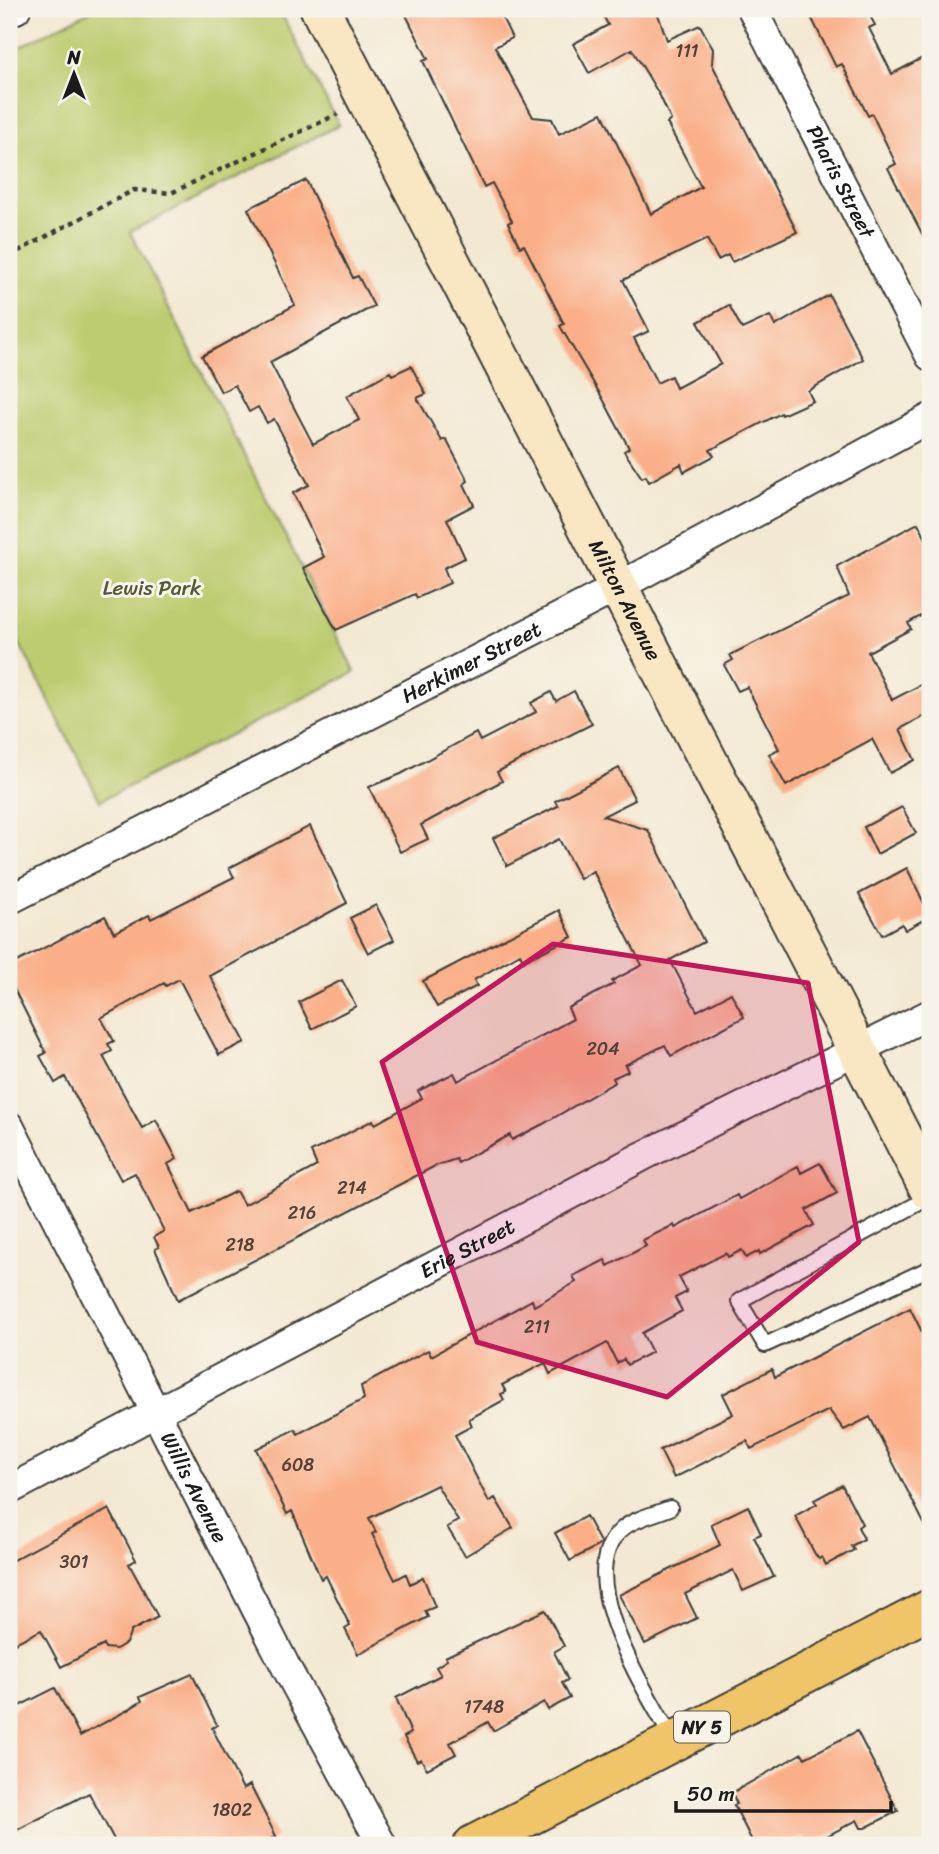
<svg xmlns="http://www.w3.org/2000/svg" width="939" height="1854" font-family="Sriracha,sans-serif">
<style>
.green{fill:#bdcc6f;stroke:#6c7446;stroke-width:2}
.building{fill:#faaf88}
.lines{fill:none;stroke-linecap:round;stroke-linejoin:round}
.lane-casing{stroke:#3c3b37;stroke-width:18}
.street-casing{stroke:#3c3b37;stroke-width:32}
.secondary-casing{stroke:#3c3b37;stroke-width:42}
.primary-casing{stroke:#3c3b37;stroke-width:42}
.path{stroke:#3c3b37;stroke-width:4.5;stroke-dasharray:5 5;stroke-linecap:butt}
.lane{stroke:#fff;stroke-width:14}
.street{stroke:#fff;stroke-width:28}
.secondary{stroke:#f9e7c3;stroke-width:38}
.primary{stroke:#f0c469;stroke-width:38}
.marked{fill:#c2185b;fill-opacity:0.2;stroke:#c2185b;stroke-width:5;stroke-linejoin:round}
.labels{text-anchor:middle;stroke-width:6;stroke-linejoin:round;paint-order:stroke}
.number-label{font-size:18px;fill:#544137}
.shield{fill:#f7f3e8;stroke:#5e5c59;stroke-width:2}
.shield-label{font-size:19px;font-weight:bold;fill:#1c1c1c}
.street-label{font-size:21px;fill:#1c1c1c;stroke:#f7f3e8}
.park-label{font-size:21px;fill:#545a39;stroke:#f7f3e8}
</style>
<rect width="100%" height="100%" fill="#f7f3e8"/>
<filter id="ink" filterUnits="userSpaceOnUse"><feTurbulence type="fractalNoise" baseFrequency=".0143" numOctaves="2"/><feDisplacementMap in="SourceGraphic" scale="14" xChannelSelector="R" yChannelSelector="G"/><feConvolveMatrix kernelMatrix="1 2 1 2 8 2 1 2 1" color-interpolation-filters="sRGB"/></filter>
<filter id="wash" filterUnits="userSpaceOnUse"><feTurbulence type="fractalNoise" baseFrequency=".00686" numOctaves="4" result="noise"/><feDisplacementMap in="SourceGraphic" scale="28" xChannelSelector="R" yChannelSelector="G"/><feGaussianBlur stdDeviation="1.57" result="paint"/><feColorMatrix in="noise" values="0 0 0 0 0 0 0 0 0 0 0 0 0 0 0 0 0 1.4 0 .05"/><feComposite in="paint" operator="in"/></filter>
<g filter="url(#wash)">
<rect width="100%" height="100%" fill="#f3e9d3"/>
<!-- green -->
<path class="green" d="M 94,9 L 279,9 L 339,125 L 130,232 L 355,672 L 100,801 L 9,623 L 9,52 Z"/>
<g id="blocks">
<!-- building -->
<path class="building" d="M 403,9 L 498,9 L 512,38 L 495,47 L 533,117 L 552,119 L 559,134 L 602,113 L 651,214 L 701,187 L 667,123 L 671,120 L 660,96 L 632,49 L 589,73 L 573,44 L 608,25 L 600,9 L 656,9 L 667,40 L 700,25 L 713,49 L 712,64 L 797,232 L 732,262 L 728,255 L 718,260 L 707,239 L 623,280 L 649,331 L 634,338 L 657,383 L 671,376 L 676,388 L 721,364 L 698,322 L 729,305 L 742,329 L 770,316 L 775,326 L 829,295 L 863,359 L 808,391 L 813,401 L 782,415 L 781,413 L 710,450 L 714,456 L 684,472 L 681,464 L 649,482 L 646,476 L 642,478 L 624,451 L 629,448 L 603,399 L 560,326 L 564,324 L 524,245 L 520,247 L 508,223 L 512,221 L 492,183 L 484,187 L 423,61 L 428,59 Z
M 807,9 L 866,9 L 875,25 L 869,28 L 892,74 L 930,54 L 930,249 L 888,168 L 896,164 L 872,114 L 868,116 L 842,64 L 836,67 Z
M 306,180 L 353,278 L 358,276 L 374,306 L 270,362 L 313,444 L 359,420 L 347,396 L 390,372 L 392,375 L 411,366 L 426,394 L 417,398 L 442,441 L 446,439 L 468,481 L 464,484 L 474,505 L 447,519 L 465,558 L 444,568 L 450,583 L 417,598 L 415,594 L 336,630 L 303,568 L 324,557 L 293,493 L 309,485 L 274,419 L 267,423 L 258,407 L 249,412 L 235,385 L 221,392 L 202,356 L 295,305 L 248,209 Z
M 918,523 L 930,547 L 930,611 L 908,623 L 911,629 L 868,652 L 892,700 L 930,680 L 930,713 L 900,729 L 915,760 L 890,773 L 872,739 L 786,786 L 769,754 L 779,749 L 747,687 L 738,691 L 724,665 L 733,660 L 730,655 L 849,596 L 837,566 Z
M 574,691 L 592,724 L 497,772 L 502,781 L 421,825 L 428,839 L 400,852 L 369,787 L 401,774 L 476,733 L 480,741 L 536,712 L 531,703 L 551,692 L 556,701 Z
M 619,768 L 635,800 L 603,816 L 648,830 L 704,942 L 670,960 L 697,1011 L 731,993 L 744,1017 L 671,1056 L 665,1045 L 625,1065 L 628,1071 L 613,1078 L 615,1082 L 543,1124 L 512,1140 L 510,1135 L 458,1163 L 456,1159 L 435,1166 L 178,1300 L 155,1249 L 159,1247 L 154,1237 L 164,1231 L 135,1173 L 121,1180 L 65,1077 L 55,1083 L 40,1056 L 46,1053 L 9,979 L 9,966 L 105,916 L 114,933 L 149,915 L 151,919 L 234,877 L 229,868 L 310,826 L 347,903 L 210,976 L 245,1042 L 219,1055 L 179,979 L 166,986 L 164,983 L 101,1018 L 114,1041 L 108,1044 L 112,1051 L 103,1056 L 142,1128 L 156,1120 L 177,1159 L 168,1164 L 192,1213 L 236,1191 L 244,1205 L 317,1166 L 311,1152 L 373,1120 L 375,1124 L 422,1098 L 418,1091 L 454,1073 L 458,1081 L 573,1019 L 568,1008 L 614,984 L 612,981 L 642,965 L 593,871 L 580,879 L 559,839 L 507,866 L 493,838 L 558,806 L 555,801 Z
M 902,807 L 916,833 L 877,854 L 864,827 Z
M 907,868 L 930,916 L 905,930 L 902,924 L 882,935 L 859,894 Z
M 376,905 L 394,940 L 368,953 L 350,918 Z
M 559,910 L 572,937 L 524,961 L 520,954 L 474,980 L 477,986 L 437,1007 L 423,981 Z
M 342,980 L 356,1006 L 312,1029 L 299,1002 Z
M 820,1163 L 837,1193 L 806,1210 L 814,1225 L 760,1254 L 759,1251 L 746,1258 L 742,1250 L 728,1257 L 726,1253 L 679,1277 L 687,1292 L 675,1298 L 682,1311 L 642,1333 L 652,1352 L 627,1365 L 624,1359 L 617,1363 L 607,1343 L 550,1374 L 545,1363 L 502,1385 L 506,1392 L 501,1394 L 504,1400 L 469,1419 L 472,1426 L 455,1435 L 489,1502 L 495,1498 L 513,1528 L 465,1556 L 447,1527 L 458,1521 L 437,1485 L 369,1518 L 376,1532 L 372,1534 L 395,1580 L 406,1574 L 410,1584 L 423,1577 L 435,1607 L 425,1611 L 428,1617 L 358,1654 L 345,1629 L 350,1626 L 326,1576 L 321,1579 L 292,1511 L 287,1514 L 256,1449 L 295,1429 L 298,1434 L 364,1399 L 361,1386 L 428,1350 L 431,1356 L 532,1300 L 534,1306 L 576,1282 L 573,1276 L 605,1260 L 608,1266 L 646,1246 L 643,1240 L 674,1225 L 675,1228 L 737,1195 L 739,1199 L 798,1166 L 801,1173 Z
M 910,1308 L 930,1348 L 930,1535 L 870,1417 L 844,1430 L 829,1410 L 751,1449 L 747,1441 L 674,1478 L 660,1450 L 733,1414 L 723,1394 L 772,1369 L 775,1377 Z
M 842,1485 L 862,1524 L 858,1527 L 864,1539 L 851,1546 L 854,1550 L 826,1565 L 822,1557 L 819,1559 L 815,1554 L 795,1516 L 817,1504 L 814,1500 Z
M 748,1506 L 761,1534 L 754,1537 L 774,1577 L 743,1591 L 733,1570 L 685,1594 L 697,1618 L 645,1644 L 619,1595 L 720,1545 L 711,1524 Z
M 109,1509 L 136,1560 L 129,1564 L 158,1617 L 131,1631 L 126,1643 L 116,1649 L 105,1648 L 104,1645 L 61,1667 L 41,1630 L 9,1646 L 9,1562 Z
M 586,1516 L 601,1544 L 570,1561 L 555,1533 Z
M 545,1610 L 564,1646 L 554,1652 L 568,1680 L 562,1683 L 570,1698 L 548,1710 L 544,1702 L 493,1731 L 488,1722 L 450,1743 L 456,1754 L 427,1769 L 421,1759 L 417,1761 L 404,1737 L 411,1733 L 396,1698 L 441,1675 L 436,1667 L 447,1660 L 445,1657 Z
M 192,1674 L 217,1725 L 212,1728 L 243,1789 L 250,1785 L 276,1836 L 271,1839 L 274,1845 L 117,1845 L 89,1793 L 9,1834 L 9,1711 L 55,1688 L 80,1736 L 128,1710 L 142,1701 L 140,1697 Z
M 857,1731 L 898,1811 L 865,1828 L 861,1828 L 857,1820 L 810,1845 L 803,1837 L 788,1845 L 754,1845 L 734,1805 L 737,1804 L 732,1793 L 802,1753 L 805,1758 Z"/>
</g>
</g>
<g filter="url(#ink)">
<use href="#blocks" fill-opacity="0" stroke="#3c3b37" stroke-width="2"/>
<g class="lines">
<!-- lane casing -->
<g class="lane-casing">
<path id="lane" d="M 930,1197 L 739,1301 L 765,1345 L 930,1268
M 670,1508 C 656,1514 632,1519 621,1530 C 570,1577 648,1694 673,1740"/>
</g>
<!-- street casing -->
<g class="street-casing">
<g id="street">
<path id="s1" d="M 752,9 L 930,356"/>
<path d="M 9,12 L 16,9"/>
<path id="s2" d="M 9,900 L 618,587 L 930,418"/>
<path id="s3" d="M 9,1126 L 287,1669 L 382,1845"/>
<path id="s4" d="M 9,1490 L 643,1156 L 930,1014"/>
</g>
</g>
<!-- secondary casing -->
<g class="secondary-casing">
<g id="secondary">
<path id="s5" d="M 320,9 L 930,1191"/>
</g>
</g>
<!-- primary casing -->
<g class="primary-casing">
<path id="primary" d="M 473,1845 L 930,1609"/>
</g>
<!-- path -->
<path class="path" d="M 9,256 L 134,190 L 171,193 L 338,114"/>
<!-- lane -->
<use href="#lane" class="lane"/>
<!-- street -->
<use href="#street" class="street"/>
<!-- secondary -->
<use href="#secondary" class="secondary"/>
<!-- primary -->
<use href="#primary" class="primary"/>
</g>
</g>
<!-- marked area -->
<path class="marked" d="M 553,944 L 808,983 L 859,1242 L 667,1397 L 477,1342 L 382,1062 Z"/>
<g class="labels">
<!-- number labels -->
<g class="number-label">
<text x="687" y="57">111</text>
<text x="603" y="1055">204</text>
<text x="352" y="1194">214</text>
<text x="302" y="1219">216</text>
<text x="240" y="1251">218</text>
<text x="537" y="1333">211</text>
<text x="298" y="1471">608</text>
<text x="74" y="1568">301</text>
<text x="484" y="1713">1748</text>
<text x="232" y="1816">1802</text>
</g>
<!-- shield labels -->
<rect class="shield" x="674" y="1711.5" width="56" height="31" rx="5"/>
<g class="shield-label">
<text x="702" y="1734">NY 5</text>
</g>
<!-- street labels -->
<g class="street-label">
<text dy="7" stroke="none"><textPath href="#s1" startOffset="194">Pharis Street</textPath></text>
<text dy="7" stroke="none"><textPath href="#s5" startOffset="665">Milton Avenue</textPath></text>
<text dy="7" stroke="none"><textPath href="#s2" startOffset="520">Herkimer Street</textPath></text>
<text dy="7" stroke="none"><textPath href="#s4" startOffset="518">Erie Street</textPath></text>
<text dy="7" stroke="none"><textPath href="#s3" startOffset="406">Willis Avenue</textPath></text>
</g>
<!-- park labels -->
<g class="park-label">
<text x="152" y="595">Lewis Park</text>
</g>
</g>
<!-- margin -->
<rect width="939" height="1854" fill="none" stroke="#f7f3e8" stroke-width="35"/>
<!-- north arrow -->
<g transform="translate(74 74)" stroke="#f7f3e8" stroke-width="5" paint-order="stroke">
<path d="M0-5L12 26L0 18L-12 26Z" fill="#1c1c1c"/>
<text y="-10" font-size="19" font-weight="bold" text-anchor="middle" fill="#1c1c1c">N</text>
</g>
<!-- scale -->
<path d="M676 1801v10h215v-10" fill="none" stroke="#1c1c1c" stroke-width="3.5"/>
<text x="687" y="1801" font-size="21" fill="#1c1c1c" stroke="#f7f3e8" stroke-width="5" paint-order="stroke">50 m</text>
</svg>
